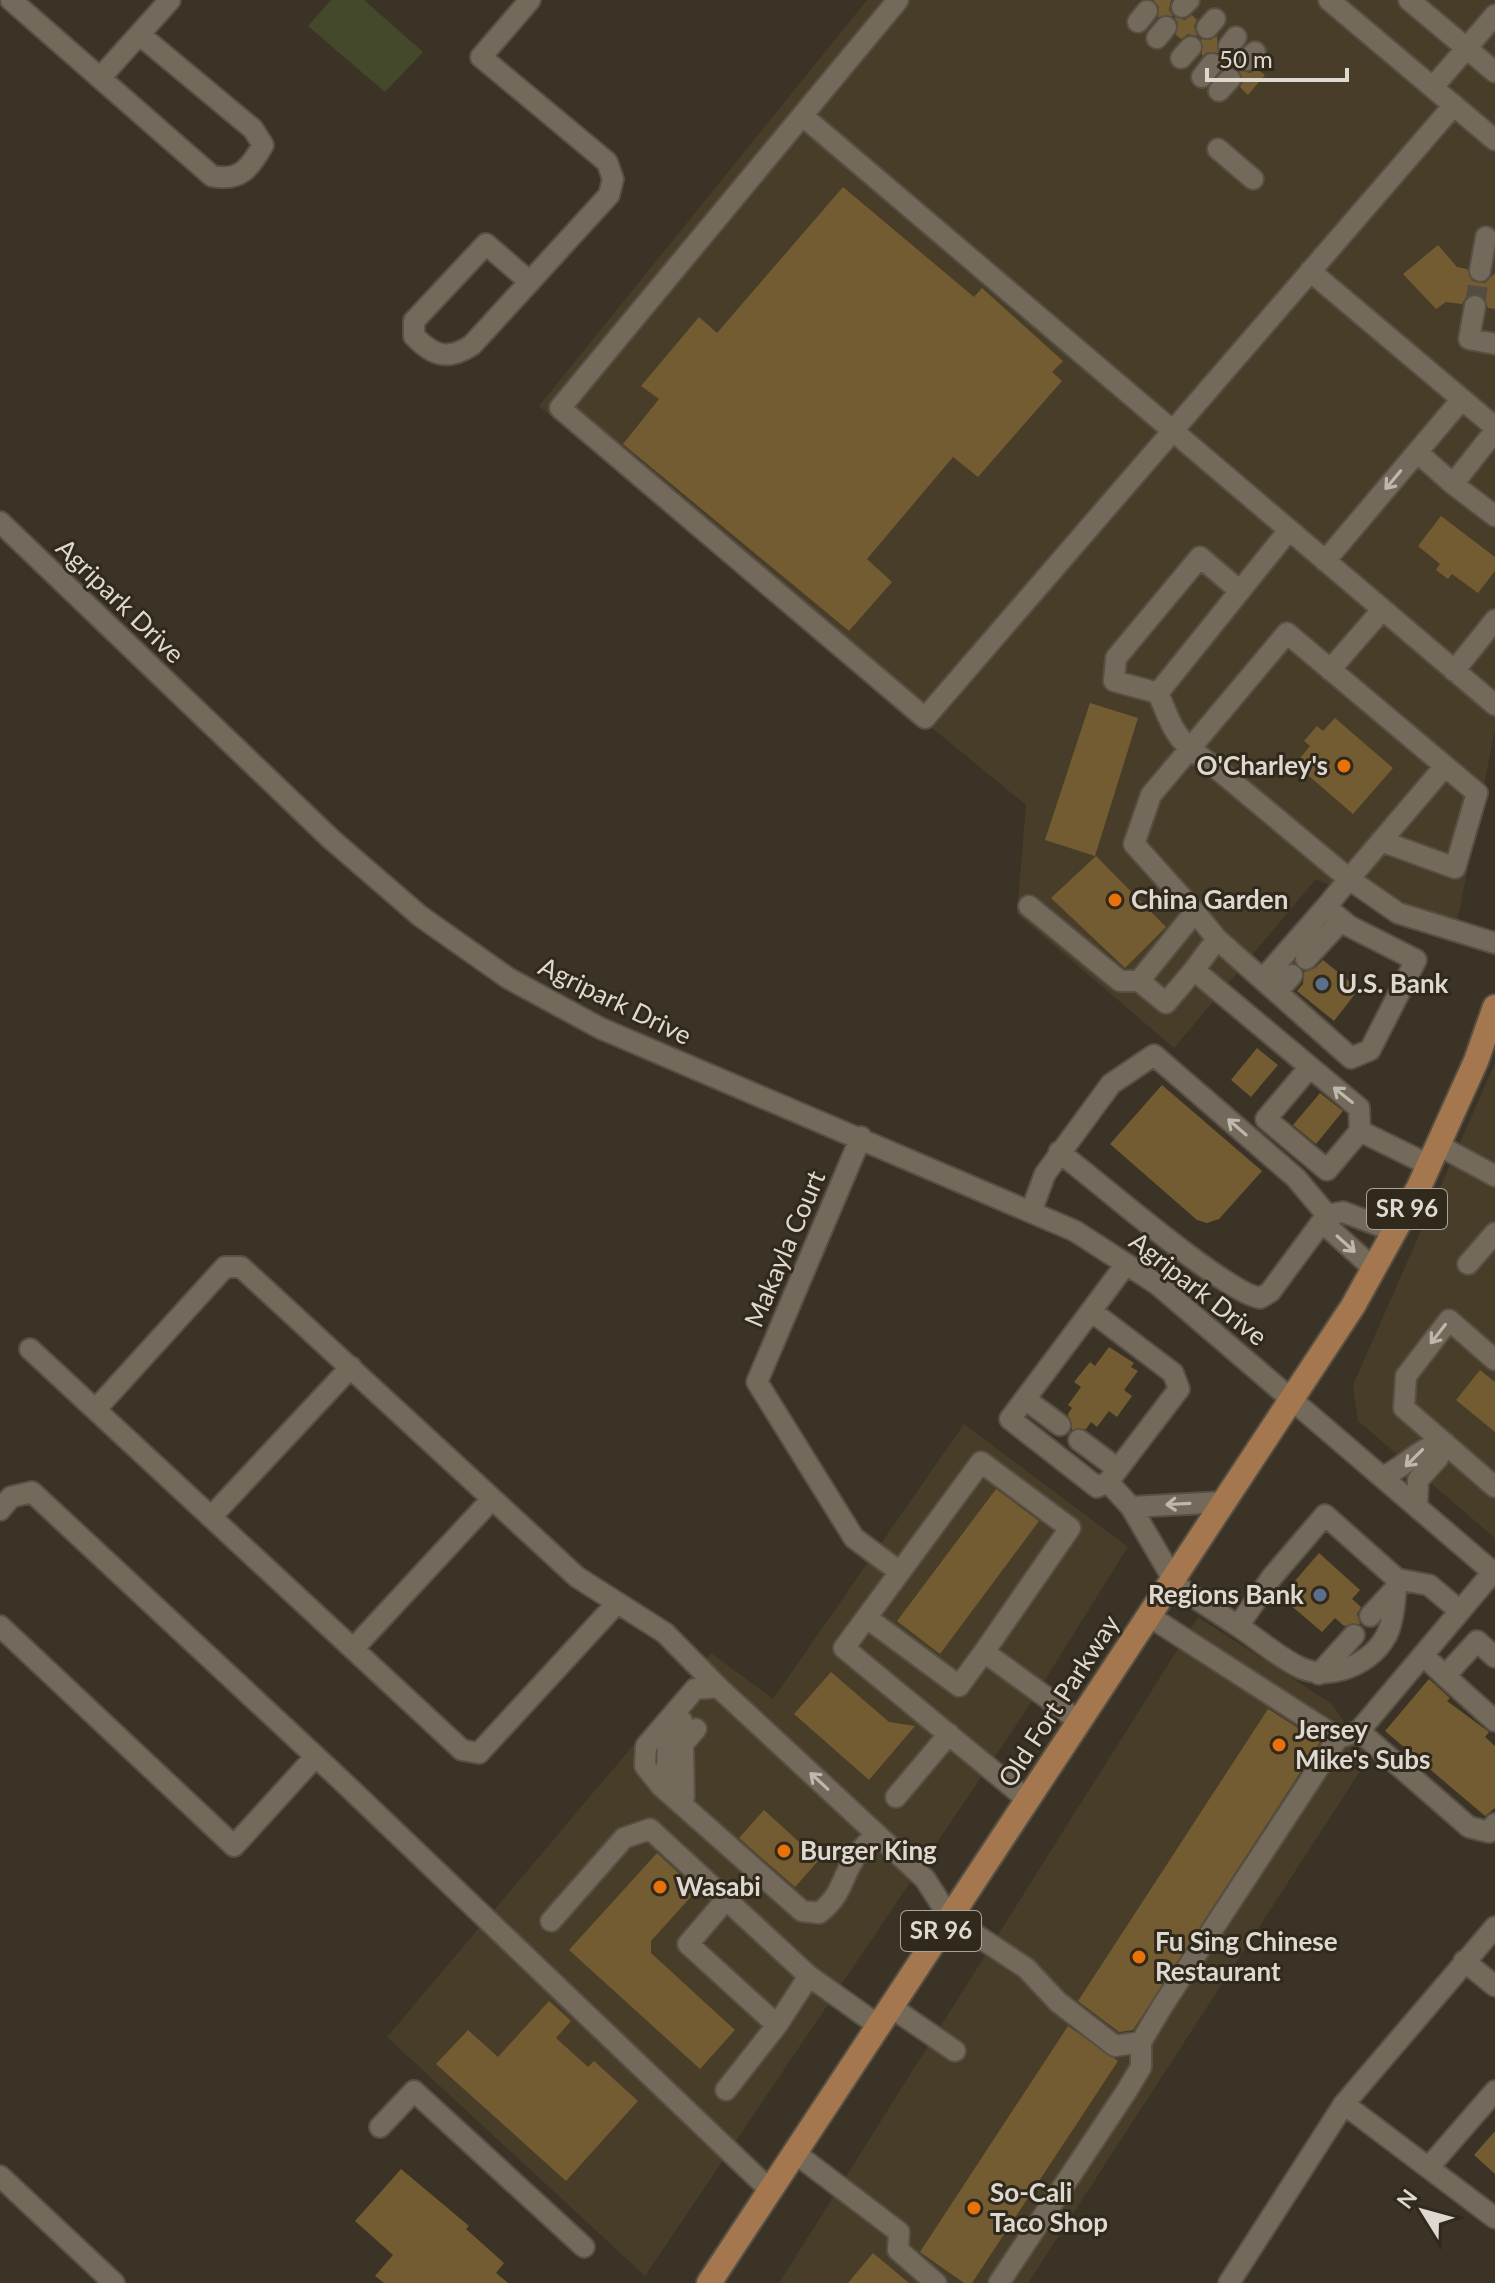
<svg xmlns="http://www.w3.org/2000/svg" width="1495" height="2283" font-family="Lato,sans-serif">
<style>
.built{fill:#483d29}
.green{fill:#45492c}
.building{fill:#735c32}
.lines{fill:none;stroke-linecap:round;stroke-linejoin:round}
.minor-tunnel{stroke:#534c3f;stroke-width:20;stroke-dasharray:20 10;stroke-linecap:butt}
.minor-casing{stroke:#575044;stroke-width:24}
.major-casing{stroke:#575044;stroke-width:28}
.minor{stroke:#736a5b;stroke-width:20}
.major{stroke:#a5774e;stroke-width:24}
.oneway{stroke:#beb8ad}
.food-dot{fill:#e8710a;stroke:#31291c;stroke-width:3}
.service-dot{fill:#5c6f8a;stroke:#31291c;stroke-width:3}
.labels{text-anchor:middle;stroke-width:6;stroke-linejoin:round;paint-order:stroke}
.shield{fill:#31291c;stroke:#aaa49a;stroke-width:2}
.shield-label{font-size:24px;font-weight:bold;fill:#ded9d0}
.street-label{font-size:26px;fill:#ded9d0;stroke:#31291c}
.poi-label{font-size:26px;font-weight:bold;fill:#ded9d0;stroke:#31291c;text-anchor:start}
</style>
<rect width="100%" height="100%" fill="#3b3325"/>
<!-- built -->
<path class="built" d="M 867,0 L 1495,0 L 1495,729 L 1453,943 L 1316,879 L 1174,1048 L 1017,914 L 1026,805 L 539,406 Z
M 1495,1063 L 1495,1538 L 1358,1421 L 1353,1385 Z
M 964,1424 L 1128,1547 L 1025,1712 L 645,2276 L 387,2037 L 711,1653 L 773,1699 Z
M 1198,1617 L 1332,1704 L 1368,1759 L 1028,2283 L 779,2283 Z"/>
<!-- green -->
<path class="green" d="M 331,0 L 364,0 L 423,52 L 385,92 L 308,26 Z"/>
<!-- building -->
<path class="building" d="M 1153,0 L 1171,0 L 1169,10 L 1173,16 L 1158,17 L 1159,7 Z
M 1192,15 L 1197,20 L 1194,26 L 1197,36 L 1188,34 L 1181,39 L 1176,35 L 1178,23 L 1174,17 L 1185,20 Z
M 1217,36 L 1218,53 L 1208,52 L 1202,56 L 1201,39 L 1210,40 Z
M 1257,69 L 1265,75 L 1248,95 L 1240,87 L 1243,81 L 1239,70 L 1250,73 Z
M 843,187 L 974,297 L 982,288 L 1063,361 L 1052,372 L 1062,381 L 978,477 L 953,457 L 867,559 L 892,582 L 849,631 L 623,444 L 659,399 L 641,386 L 699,317 L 717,333 Z
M 1438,245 L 1457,267 L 1467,269 L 1472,281 L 1485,283 L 1495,273 L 1495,309 L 1488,308 L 1484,297 L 1477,293 L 1466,297 L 1462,304 L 1446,302 L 1436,309 L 1403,274 Z
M 1441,516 L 1495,557 L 1495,571 L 1478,593 L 1452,574 L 1448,579 L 1436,570 L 1440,564 L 1418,546 Z
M 1090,703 L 1138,718 L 1095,856 L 1045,840 Z
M 1335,718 L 1393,768 L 1353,814 L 1295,764 L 1310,746 L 1304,741 L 1317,726 L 1323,731 Z
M 1096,856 L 1166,927 L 1125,968 L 1051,898 Z
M 1323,960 L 1359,989 L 1334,1021 L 1297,991 L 1303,984 L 1304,972 L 1315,968 Z
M 1257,1048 L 1278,1065 L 1251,1097 L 1231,1080 Z
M 1162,1085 L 1262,1171 L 1219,1219 L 1207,1223 L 1197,1220 L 1110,1144 Z
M 1320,1093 L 1343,1111 L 1316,1144 L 1293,1125 Z
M 1109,1347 L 1134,1363 L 1131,1367 L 1138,1371 L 1124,1390 L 1132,1396 L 1117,1417 L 1109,1411 L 1097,1427 L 1091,1422 L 1086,1429 L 1072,1430 L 1068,1414 L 1072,1408 L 1068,1405 L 1081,1387 L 1074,1382 L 1090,1362 L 1095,1366 Z
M 1480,1370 L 1495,1382 L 1495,1432 L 1456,1400 Z
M 996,1489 L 1039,1521 L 940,1654 L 897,1621 Z
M 1319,1553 L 1360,1590 L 1352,1599 L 1361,1607 L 1357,1614 L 1360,1624 L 1344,1626 L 1335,1618 L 1322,1632 L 1281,1597 Z
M 831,1672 L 889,1722 L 915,1726 L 869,1780 L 794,1714 Z
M 1429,1679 L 1450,1698 L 1447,1701 L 1489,1732 L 1485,1737 L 1495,1746 L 1495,1808 L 1485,1816 L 1385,1731 Z
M 1268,1709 L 1320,1742 L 1133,2030 L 1119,2032 L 1078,2001 Z
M 764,1810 L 819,1860 L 795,1887 L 739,1838 Z
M 657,1853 L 697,1890 L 651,1941 L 651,1953 L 735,2030 L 700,2069 L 569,1950 Z
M 549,2001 L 571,2021 L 556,2038 L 588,2067 L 594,2061 L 638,2101 L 566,2181 L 436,2064 L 468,2030 L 498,2057 Z
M 1068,2026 L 1118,2061 L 972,2283 L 964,2283 L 920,2252 Z
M 1495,2131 L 1495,2174 L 1474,2155 Z
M 401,2169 L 469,2226 L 466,2229 L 504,2263 L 496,2273 L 508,2283 L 384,2283 L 375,2276 L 393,2255 L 355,2221 Z
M 873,2253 L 909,2283 L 848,2283 Z"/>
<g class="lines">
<!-- minor-tunnel -->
<path class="minor-tunnel" d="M 1475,306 L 1480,271"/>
<!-- minor casing -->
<g class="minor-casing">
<path id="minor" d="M 11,0 L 212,176 C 240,182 250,168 263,145 L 253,129 L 140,35
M 898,0 L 560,408 L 925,718 L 1454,105
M 1329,0 L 1495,140
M 1409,0 L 1495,72
M 1182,7 L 1189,0
M 1138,22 L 1147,11
M 1207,28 L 1215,19
M 1157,38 L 1166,27
M 1229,46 L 1236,37
M 1181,58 L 1191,47
M 1247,60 L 1255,52
M 1202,77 L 1212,64
M 100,78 L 170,0
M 1433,87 L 1495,15
M 1219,91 L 1230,79
M 804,117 L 1495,705
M 1218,149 L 1253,179
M 1310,271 L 1495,427
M 1480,271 L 1486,237
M 530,282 L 486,244 L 414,321 L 414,336 C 433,356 448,361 472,345 L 609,195 L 613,179 L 607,162 L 481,57 L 530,0
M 1475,306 L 1469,339 L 1495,344
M 1495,431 L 1453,484 L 1495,516
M 1417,452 L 1453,484
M 0,522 L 331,839 L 420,916 L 508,978 L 600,1028 L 1075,1231 L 1157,1284 L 1495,1574
M 1289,530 L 1158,693 C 1164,706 1168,720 1176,732 C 1185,748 1208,761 1222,773 C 1264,808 1307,844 1349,879 L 1445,766 L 1287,633 L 1151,795 L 1134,844 L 1195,912 L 1139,981 L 1166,1003 L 1194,970 L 1359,1108 L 1360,1131 L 1327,1170 L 1266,1119 L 1309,1068
M 1325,561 L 1462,399
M 1330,670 L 1382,610
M 1454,671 L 1495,620
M 1158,693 L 1114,681 L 1116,658 L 1200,557 L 1240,591
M 1381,841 L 1455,868 L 1477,793 L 1445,766
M 1029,906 L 1120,981 L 1139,981
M 1195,912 L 1217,939 L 1351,1058 L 1370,1050 L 1416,960 L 1349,926 L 1326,907 L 1349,879 L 1398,913 L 1495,943
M 1306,959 L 1342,920
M 1194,970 L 1217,939
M 1263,979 L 1326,907
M 1277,992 L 1292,975
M 1360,1131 L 1429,1165
M 861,1137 L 757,1382 L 854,1538 L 900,1572
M 1438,1145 L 1495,1176
M 1059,1152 C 1096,1180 1224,1292 1260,1298 L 1270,1292 L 1327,1215 L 1343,1212 L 1394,1231
M 1031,1212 L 1045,1174 L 1111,1084 L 1154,1055 L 1296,1178 L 1327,1215 L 1331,1230 L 1373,1268
M 1468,1264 L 1495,1233
M 1091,1311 L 1173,1373 L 1179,1389 L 1108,1482 L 1097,1487 L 1010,1419 Z
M 1091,1311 L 1126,1264
M 30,1349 L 462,1750 L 479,1753 L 617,1603
M 1495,1360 L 1449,1320 L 1406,1376 L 1404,1408 L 1495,1487
M 1025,1399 L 1060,1425
M 96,1409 L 225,1267 L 241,1267 L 577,1577 L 665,1633 L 718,1687
M 1079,1440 L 1118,1469
M 1384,1476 C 1407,1466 1420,1446 1445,1443
M 1108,1482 L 1131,1507 L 1173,1579
M 1417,1506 L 1418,1480 L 1438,1458 L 1445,1443
M 1131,1507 L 1224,1502
M 0,1510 L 11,1497 L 32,1492 L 341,1780 L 770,2190
M 211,1517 L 351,1367
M 1397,1579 C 1395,1593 1395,1609 1391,1623 C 1383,1659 1334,1683 1301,1668 C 1279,1658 1258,1639 1238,1626 L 1272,1577 L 1325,1515 L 1397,1579 L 1429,1585 L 1460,1611
M 1171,1582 L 1238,1626
M 1149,1616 L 1338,1738
M 1370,1616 L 1396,1588
M 867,1618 L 959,1686 L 984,1652
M 0,1626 L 234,1846 L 315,1757
M 353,1649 L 492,1499
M 1423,1655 L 1445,1676 L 1477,1641 L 1495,1657
M 1319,1674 L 1354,1635
M 1445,1676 L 1495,1721
M 1359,1731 L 1469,1827 L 1489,1832 L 1495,1824
M 678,1791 L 667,1775 L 668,1737 L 682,1721
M 684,1797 L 683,1744 L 696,1729
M 896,1797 L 949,1734
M 1028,1800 L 844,1648 L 981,1462 L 1070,1528 L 984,1652 L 1079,1721
M 876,1834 C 869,1842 859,1850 854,1859 C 840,1882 842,1895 819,1913 L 802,1911 L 661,1786 L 645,1766 L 646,1746 L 695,1689 L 718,1687 L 925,1879 L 950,1918 L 1026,1968 L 1058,2002 L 1115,2046 L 1141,2042
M 725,1901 L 688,1944 L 777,2025
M 551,1921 L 624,1838 L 650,1829 L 809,1976 L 879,2026
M 1464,1961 L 1495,1986
M 891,2007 L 955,2051
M 726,2090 L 777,2025 L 809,1976
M 1344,2104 L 1495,2218
M 380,2127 L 414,2091 L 584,2247
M 795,2153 L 899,2232 L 898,2250 L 936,2283
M 1429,2167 L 1495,2091
M 0,2176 L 114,2283
M 999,2283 L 1126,2092 L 1141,2067 L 1141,2042 L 1163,2005 L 1338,1738 L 1359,1731 L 1493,1572
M 1229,2283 L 1344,2104 L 1495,1927"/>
</g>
<!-- major casing -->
<g class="major-casing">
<path id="major" d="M 709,2283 L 1353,1306 L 1419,1187 L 1476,1061 L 1495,1007"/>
</g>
<!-- minor -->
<use href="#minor" class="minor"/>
<!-- major -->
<use href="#major" class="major"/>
</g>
<!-- one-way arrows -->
<defs><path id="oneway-shaft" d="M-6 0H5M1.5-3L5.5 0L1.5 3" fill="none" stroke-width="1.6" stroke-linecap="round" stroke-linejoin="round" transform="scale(2)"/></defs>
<g class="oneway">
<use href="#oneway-shaft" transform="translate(1393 480) rotate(130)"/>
<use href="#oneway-shaft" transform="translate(1343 1095) rotate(-141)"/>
<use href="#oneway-shaft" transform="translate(1237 1127) rotate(-139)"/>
<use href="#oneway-shaft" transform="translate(1346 1244) rotate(42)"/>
<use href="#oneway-shaft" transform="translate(1438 1334) rotate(128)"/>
<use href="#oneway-shaft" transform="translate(1414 1458) rotate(135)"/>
<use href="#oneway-shaft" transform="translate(1178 1504) rotate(177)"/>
<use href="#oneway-shaft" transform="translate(819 1781) rotate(-137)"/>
</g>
<!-- markers -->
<g class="food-dot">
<circle cx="1344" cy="766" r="8"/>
<circle cx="1115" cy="900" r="8"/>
<circle cx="1279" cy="1745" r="8"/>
<circle cx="784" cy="1851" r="8"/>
<circle cx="660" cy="1887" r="8"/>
<circle cx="1139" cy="1957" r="8"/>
<circle cx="974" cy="2208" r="8"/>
</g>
<g class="service-dot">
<circle cx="1322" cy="984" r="8"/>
<circle cx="1320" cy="1595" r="8"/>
</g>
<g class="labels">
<!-- shield labels -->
<g class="shield">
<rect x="1367" y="1189" width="80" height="40" rx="6"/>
<rect x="901" y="1911" width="80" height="40" rx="6"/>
</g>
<g class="shield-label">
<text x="1407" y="1217">SR 96</text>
<text x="941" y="1939">SR 96</text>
</g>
<!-- street labels -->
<g class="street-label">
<text transform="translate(120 601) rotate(44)" y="9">Agripark Drive</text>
<text transform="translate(615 1001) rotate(26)" y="9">Agripark Drive</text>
<text transform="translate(785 1249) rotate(-67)" y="9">Makayla Court</text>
<text transform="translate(1198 1289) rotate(38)" y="9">Agripark Drive</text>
<text transform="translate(1059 1701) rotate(-57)" y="9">Old Fort Parkway</text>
</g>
<!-- poi labels -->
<g class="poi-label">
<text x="1328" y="775" text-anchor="end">O'Charley's</text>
<text x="1131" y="909">China Garden</text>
<text x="1338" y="993">U.S. Bank</text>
<text x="1304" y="1604" text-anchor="end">Regions Bank</text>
<text x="1295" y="1739">Jersey<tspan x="1295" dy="30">Mike's Subs</tspan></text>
<text x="800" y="1860">Burger King</text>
<text x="676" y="1896">Wasabi</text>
<text x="1155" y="1951">Fu Sing Chinese<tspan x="1155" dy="30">Restaurant</tspan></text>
<text x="990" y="2202">So-Cali<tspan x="990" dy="30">Taco Shop</tspan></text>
</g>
</g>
<!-- north arrow -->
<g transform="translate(1423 2211) rotate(307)" stroke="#31291c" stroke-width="6" paint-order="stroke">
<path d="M0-6L14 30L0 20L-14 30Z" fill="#ded9d0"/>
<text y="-12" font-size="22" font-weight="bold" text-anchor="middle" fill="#ded9d0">N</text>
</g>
<!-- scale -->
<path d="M1207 68v12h140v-12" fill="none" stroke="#ded9d0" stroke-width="4"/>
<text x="1219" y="68" font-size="24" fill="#ded9d0" stroke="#31291c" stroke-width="6" paint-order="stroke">50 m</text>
</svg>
